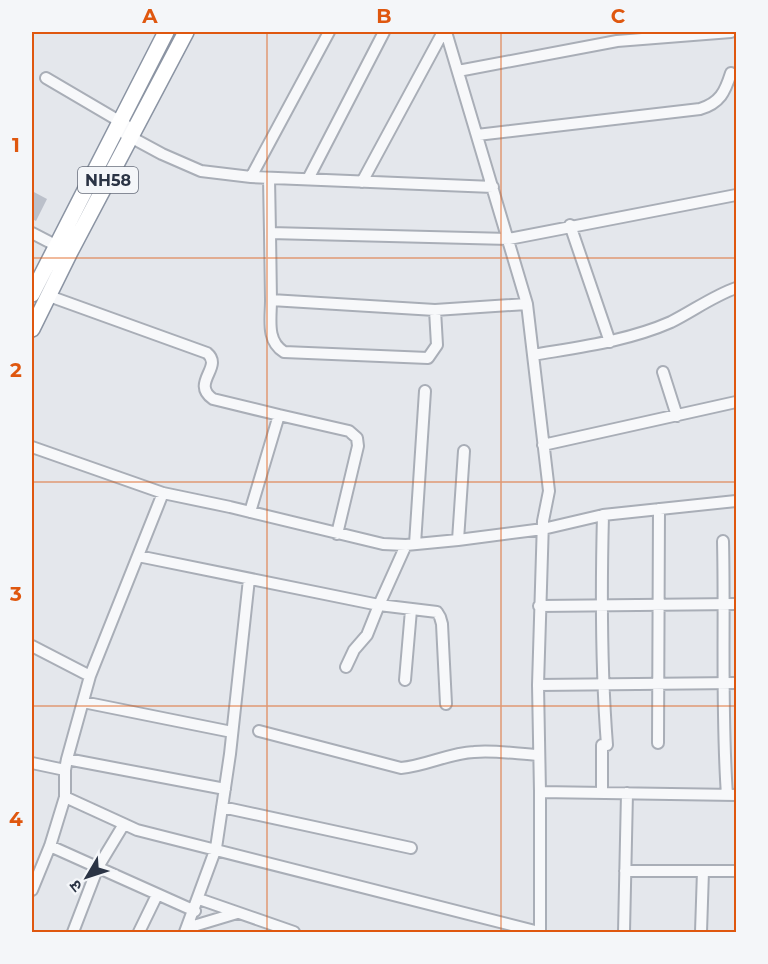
<svg xmlns="http://www.w3.org/2000/svg" width="768" height="964" font-family="Montserrat,'Noto Sans Devanagari',sans-serif">
<style>
.building{fill:#bbc0ca}
.lines{fill:none;stroke-linecap:round;stroke-linejoin:round}
.minor-casing{stroke:#a9aeb7;stroke-width:14}
.highway-casing{stroke:#8b94a3;stroke-width:18}
.minor{stroke:#f7f8fa;stroke-width:10}
.highway{stroke:#fff;stroke-width:15}
.grid{fill:none;stroke:#df570f;stroke-width:1.5;stroke-opacity:0.55}
.labels{text-anchor:middle;stroke-width:5;stroke-linejoin:round;paint-order:stroke}
.shield{fill:#f4f6f9;stroke:#676e7b;stroke-width:1.5}
.shield-label{font-size:16px;font-weight:bold;fill:#2b3445}
.neatline{fill:none;stroke:#df570f;stroke-width:2}
.grid-label{font-size:20px;text-anchor:middle;font-weight:bold;fill:#df570f}
</style>
<rect width="100%" height="100%" fill="#e4e7ec"/>
<!-- building -->
<path class="building" d="M 32,191 L 47,199 L 36,221 L 32,219 Z"/>
<g class="lines">
<!-- minor casing -->
<g class="minor-casing">
<path id="minor" d="M 329,32 L 251,177 L 493,187
M 446,32 L 527,304 L 549,491 L 543,521 L 538,685 L 540,792 L 540,932
M 458,71 L 617,41 L 731,32
M 46,78 L 126,125
M 125,134 L 162,154 L 201,171 L 251,177
M 477,135 L 700,109 C 720,103 725,92 731,73
M 269,178 L 270,233 L 509,239 L 736,195
M 308,179 L 384,32
M 362,182 L 443,32
M 570,225 L 610,342
M 32,233 L 61,248
M 270,233 L 271,300 L 435,310 L 527,304
M 49,296 L 207,353 C 224,367 190,383 213,399 L 279,415 L 250,512
M 271,300 C 271,319 266,341 284,352 L 428,358 L 437,345 L 435,310
M 533,355 C 579,347 628,341 671,322 C 693,311 713,296 736,288
M 663,372 L 677,416
M 279,415 L 349,431 L 357,438 L 358,446 L 337,534
M 543,445 L 736,402
M 32,447 L 163,493 L 230,507 L 383,544 L 406,545 L 458,540 L 543,529 L 603,515 L 736,501
M 603,515 C 601,592 601,668 607,745
M 458,540 L 464,451
M 723,541 C 725,626 721,710 727,795
M 415,544 L 425,391
M 138,556 L 379,605 L 406,545
M 539,606 L 736,604
M 32,646 L 90,676 L 67,759 L 65,770 L 32,763
M 346,667 L 354,650 L 367,635 L 379,605 L 437,612 L 440,617 L 442,624 L 446,704
M 90,676 L 163,493
M 405,680 L 411,610
M 538,685 L 736,683
M 83,702 L 232,732
M 259,731 L 401,768 C 426,766 449,753 474,752 C 495,750 518,754 539,755
M 658,743 L 659,509
M 67,759 L 225,789
M 540,792 L 736,795
M 602,793 L 602,745
M 65,797 L 124,824
M 222,807 L 411,848
M 50,846 L 195,911
M 625,871 L 736,871
M 32,890 L 50,846 L 65,797 L 65,770
M 199,899 L 294,932
M 187,928 L 237,913
M 73,932 L 98,867 L 124,824 L 137,830 L 539,932
M 139,932 L 157,895
M 185,932 L 216,848 L 230,754 L 249,579
M 624,932 L 627,793
M 701,932 L 703,871"/>
</g>
<!-- highway casing -->
<g class="highway-casing">
<path id="highway" d="M 32,294 L 166,32
M 32,329 L 70,252 L 186,32"/>
</g>
<!-- minor -->
<use href="#minor" class="minor"/>
<!-- highway -->
<use href="#highway" class="highway"/>
</g>
<!-- grid -->
<path class="grid" d="M 267,32 L 267,932M 501,32 L 501,932M 32,258 L 736,258M 32,482 L 736,482M 32,706 L 736,706"/>
<g class="labels">
<!-- shield labels -->
<rect class="shield" x="78" y="167" width="60" height="26" rx="4.5"/>
<g class="shield-label">
<text x="108" y="186">NH58</text>
</g>
</g>
<!-- border -->
<rect width="768" height="964" fill="none" stroke="#f4f6f9" stroke-width="66"/>
<!-- north arrow -->
<g transform="translate(87 877) rotate(231)" stroke="#f4f6f9" stroke-width="4.5" paint-order="stroke">
<path d="M0-4.5L10 22L0 15L-10 22Z" fill="#2b3445"/>
<text y="-9" font-size="16" font-weight="bold" text-anchor="middle" fill="#2b3445">उ</text>
</g>
<rect x="33" y="33" width="702" height="898" class="neatline"/>
<g class="grid-label">
<text x="150" y="23">A</text>
<text x="384" y="23">B</text>
<text x="618" y="23">C</text>
<text x="16" y="152">1</text>
<text x="16" y="377">2</text>
<text x="16" y="601">3</text>
<text x="16" y="826">4</text>
</g>
</svg>
